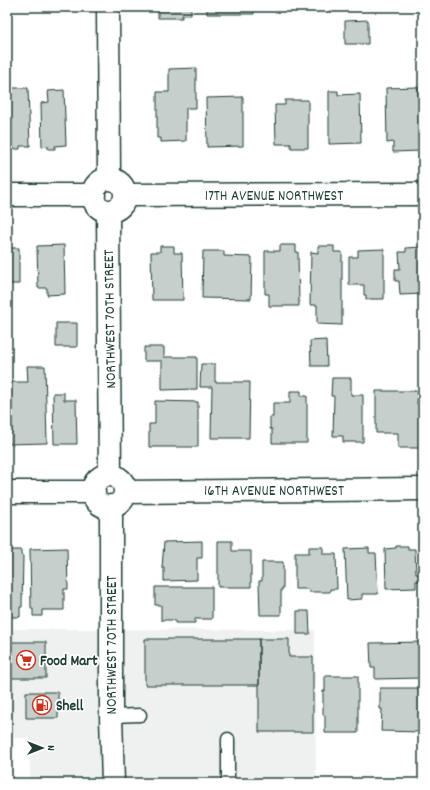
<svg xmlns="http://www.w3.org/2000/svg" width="430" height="790" font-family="Dekko,sans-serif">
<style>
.built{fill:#eef1f0}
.building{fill:#c7cfcc;stroke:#1f3d34}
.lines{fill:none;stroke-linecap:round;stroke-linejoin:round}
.service-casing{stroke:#1f3d34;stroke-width:15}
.minor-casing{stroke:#1f3d34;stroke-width:25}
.service{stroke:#fff;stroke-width:12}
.minor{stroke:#fff;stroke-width:22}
.labels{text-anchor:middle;stroke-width:3.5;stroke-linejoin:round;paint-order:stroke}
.street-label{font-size:15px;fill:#1f3d34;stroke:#fff}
.poi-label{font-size:15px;font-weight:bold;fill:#1f3d34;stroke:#fff;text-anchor:start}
</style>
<rect width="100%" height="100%" fill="#fff"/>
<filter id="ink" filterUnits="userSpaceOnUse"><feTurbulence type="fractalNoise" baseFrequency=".025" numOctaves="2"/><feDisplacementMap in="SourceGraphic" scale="8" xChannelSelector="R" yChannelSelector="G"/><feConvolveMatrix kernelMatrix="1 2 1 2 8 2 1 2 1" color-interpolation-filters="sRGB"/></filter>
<g filter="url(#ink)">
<!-- built -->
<path class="built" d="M 7,629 L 315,630 L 316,783 L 30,783 L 30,738 L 7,738 Z"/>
<!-- building -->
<path class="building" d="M 158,7 L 191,7 L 191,15 L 182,15 L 182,18 L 158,18 Z
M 207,7 L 254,7 L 254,14 L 207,14 Z
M 315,7 L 349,7 L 349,10 L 315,12 Z
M 368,20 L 368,44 L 345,44 L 345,21 Z
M 196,68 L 196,108 L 186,108 L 186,141 L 161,142 L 161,138 L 157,138 L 157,92 L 169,92 L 169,69 Z
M 418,87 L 420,151 L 393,152 L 393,142 L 387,143 L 386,88 Z
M 7,88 L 28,88 L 30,146 L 20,146 L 20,149 L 11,149 L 10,146 L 7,146 Z
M 64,90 L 66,145 L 55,146 L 55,149 L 48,149 L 48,146 L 42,147 L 41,103 L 49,102 L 48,91 Z
M 329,91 L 338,91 L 338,95 L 360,94 L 361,143 L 329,144 Z
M 243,97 L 243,146 L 207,147 L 206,98 Z
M 285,100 L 308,100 L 308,148 L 291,148 L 291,144 L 276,144 L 275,105 L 285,105 Z
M 7,243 L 7,248 L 19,248 L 19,284 L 7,284 Z
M 64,245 L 65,294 L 47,295 L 47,288 L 38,288 L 37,246 Z
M 280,245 L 296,245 L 296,252 L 298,252 L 299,306 L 269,306 L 269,294 L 265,294 L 265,251 L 280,251 Z
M 160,246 L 174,246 L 174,253 L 182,253 L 183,300 L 152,300 L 151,252 L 160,252 Z
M 318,246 L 334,246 L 334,252 L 342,252 L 342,325 L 317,324 L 317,305 L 310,305 L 311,252 L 318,253 Z
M 421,247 L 421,252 L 423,252 L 423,294 L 400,295 L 399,281 L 395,281 L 395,269 L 400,269 L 399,252 L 406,252 L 406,248 Z
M 384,249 L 384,299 L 366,299 L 366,295 L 364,295 L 364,285 L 349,285 L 349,257 L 358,257 L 358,250 Z
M 203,251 L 224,251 L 224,256 L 252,257 L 251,299 L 202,298 Z
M 56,323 L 77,323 L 77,347 L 56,347 Z
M 326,340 L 327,366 L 311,366 L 310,341 Z
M 144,347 L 164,347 L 164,357 L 197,357 L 197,389 L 162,390 L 162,361 L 144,361 Z
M 201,364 L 215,364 L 215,382 L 250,382 L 249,438 L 211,438 L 212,387 L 200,387 Z
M 27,366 L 45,366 L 47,443 L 7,444 L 7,382 L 28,382 Z
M 332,378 L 351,378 L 351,395 L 363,395 L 363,442 L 343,442 L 343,436 L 333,436 L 334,396 L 331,396 Z
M 290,391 L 301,391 L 301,396 L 307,396 L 307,443 L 272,443 L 272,429 L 270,429 L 270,417 L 273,417 L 273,403 L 290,403 Z
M 376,391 L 418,391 L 417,404 L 422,404 L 422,448 L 398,448 L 398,433 L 376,433 Z
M 53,393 L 64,393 L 64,400 L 76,400 L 77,444 L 54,444 Z
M 155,401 L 198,402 L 198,447 L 149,447 L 149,424 L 155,424 Z
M 202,541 L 202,558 L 197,558 L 197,580 L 164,581 L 164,568 L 162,568 L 164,542 Z
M 218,541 L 232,541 L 232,551 L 251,551 L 251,587 L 218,587 Z
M 396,546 L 408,546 L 408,549 L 415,549 L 416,574 L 421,574 L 421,581 L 416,581 L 416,588 L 386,589 L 385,549 L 396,548 Z
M 309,547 L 323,547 L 323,554 L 336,554 L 337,589 L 330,589 L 330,592 L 309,592 L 308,589 L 295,589 L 295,553 L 309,553 Z
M 67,548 L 68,589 L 64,589 L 64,610 L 42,610 L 42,616 L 33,616 L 33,609 L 31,609 L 30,549 Z
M 369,548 L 369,553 L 376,553 L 378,594 L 362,594 L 362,599 L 347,600 L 345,549 Z
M 7,550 L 21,550 L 21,555 L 23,556 L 22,607 L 20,607 L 20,617 L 7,617 Z
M 262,562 L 283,562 L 283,589 L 281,589 L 281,615 L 260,615 L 259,581 L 262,581 Z
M 155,587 L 212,587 L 212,619 L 195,619 L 195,623 L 175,623 L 175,620 L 161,620 L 161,605 L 155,605 Z
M 297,611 L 309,611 L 310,634 L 297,634 Z
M 145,639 L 259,639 L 259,685 L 145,685 Z
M 259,639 L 289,639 L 289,657 L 313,657 L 313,732 L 259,732 Z
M 7,642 L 46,642 L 46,678 L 7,678 Z
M 422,642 L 423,678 L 375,679 L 375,668 L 371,668 L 370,643 Z
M 325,676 L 358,676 L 358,733 L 325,733 L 325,715 L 323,715 L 323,691 L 325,691 Z
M 380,688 L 422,688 L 421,732 L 381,731 L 382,709 L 380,709 Z
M 26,692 L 58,692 L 58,718 L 26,718 Z"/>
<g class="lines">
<!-- service casing -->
<g class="service-casing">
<path id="service" d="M 111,716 L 140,715
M 228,739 L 228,783"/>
</g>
<!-- minor casing -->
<g class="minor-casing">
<path id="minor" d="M 108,7 L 109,179
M93 195a16 16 0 1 1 32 0a16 16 0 1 1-32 0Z
M 7,195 L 94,195
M 125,195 L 423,194
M 108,211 L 110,475
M93 491a16 16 0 1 1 32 0a16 16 0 1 1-32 0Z
M 7,492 L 94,492
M 125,492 L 423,489
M 111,506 L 111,716 L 113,783"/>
</g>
<!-- service -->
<use href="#service" class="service"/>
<!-- minor -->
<use href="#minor" class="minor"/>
</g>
</g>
<!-- icons -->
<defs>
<g id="supermarket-ring" transform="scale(1)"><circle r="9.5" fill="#fff" stroke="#c8321e" stroke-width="1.5"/><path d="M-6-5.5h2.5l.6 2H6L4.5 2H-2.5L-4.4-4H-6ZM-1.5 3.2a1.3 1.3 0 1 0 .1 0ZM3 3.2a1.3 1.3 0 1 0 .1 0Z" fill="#c8321e"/></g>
<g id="fuel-ring" transform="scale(1)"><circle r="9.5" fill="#fff" stroke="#c8321e" stroke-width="1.5"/><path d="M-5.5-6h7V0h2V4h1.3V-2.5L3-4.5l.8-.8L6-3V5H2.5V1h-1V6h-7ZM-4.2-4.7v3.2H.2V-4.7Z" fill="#c8321e"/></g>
</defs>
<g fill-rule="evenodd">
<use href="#supermarket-ring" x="26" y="660"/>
<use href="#fuel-ring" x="42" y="705"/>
</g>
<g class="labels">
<!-- street labels -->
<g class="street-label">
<text x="274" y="200">17TH AVENUE NORTHWEST</text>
<text transform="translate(109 319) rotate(-91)" y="5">NORTHWEST 70TH STREET</text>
<text x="274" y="495">16TH AVENUE NORTHWEST</text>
<text transform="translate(111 645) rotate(-90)" y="5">NORTHWEST 70TH STREET</text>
</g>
<!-- poi labels -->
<g class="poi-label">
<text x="40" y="665">Food Mart</text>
<text x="56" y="710">Shell</text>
</g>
</g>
<!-- margin -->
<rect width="430" height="790" fill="none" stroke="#fff" stroke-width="24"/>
<rect x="12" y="12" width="406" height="766" fill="none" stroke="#1f3d34" stroke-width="1.5" filter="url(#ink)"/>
<!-- north arrow -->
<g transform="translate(42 748) rotate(90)" stroke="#ffffff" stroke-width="3" paint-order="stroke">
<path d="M0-3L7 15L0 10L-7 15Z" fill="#1f3d34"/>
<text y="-6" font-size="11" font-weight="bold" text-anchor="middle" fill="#1f3d34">N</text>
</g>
</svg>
